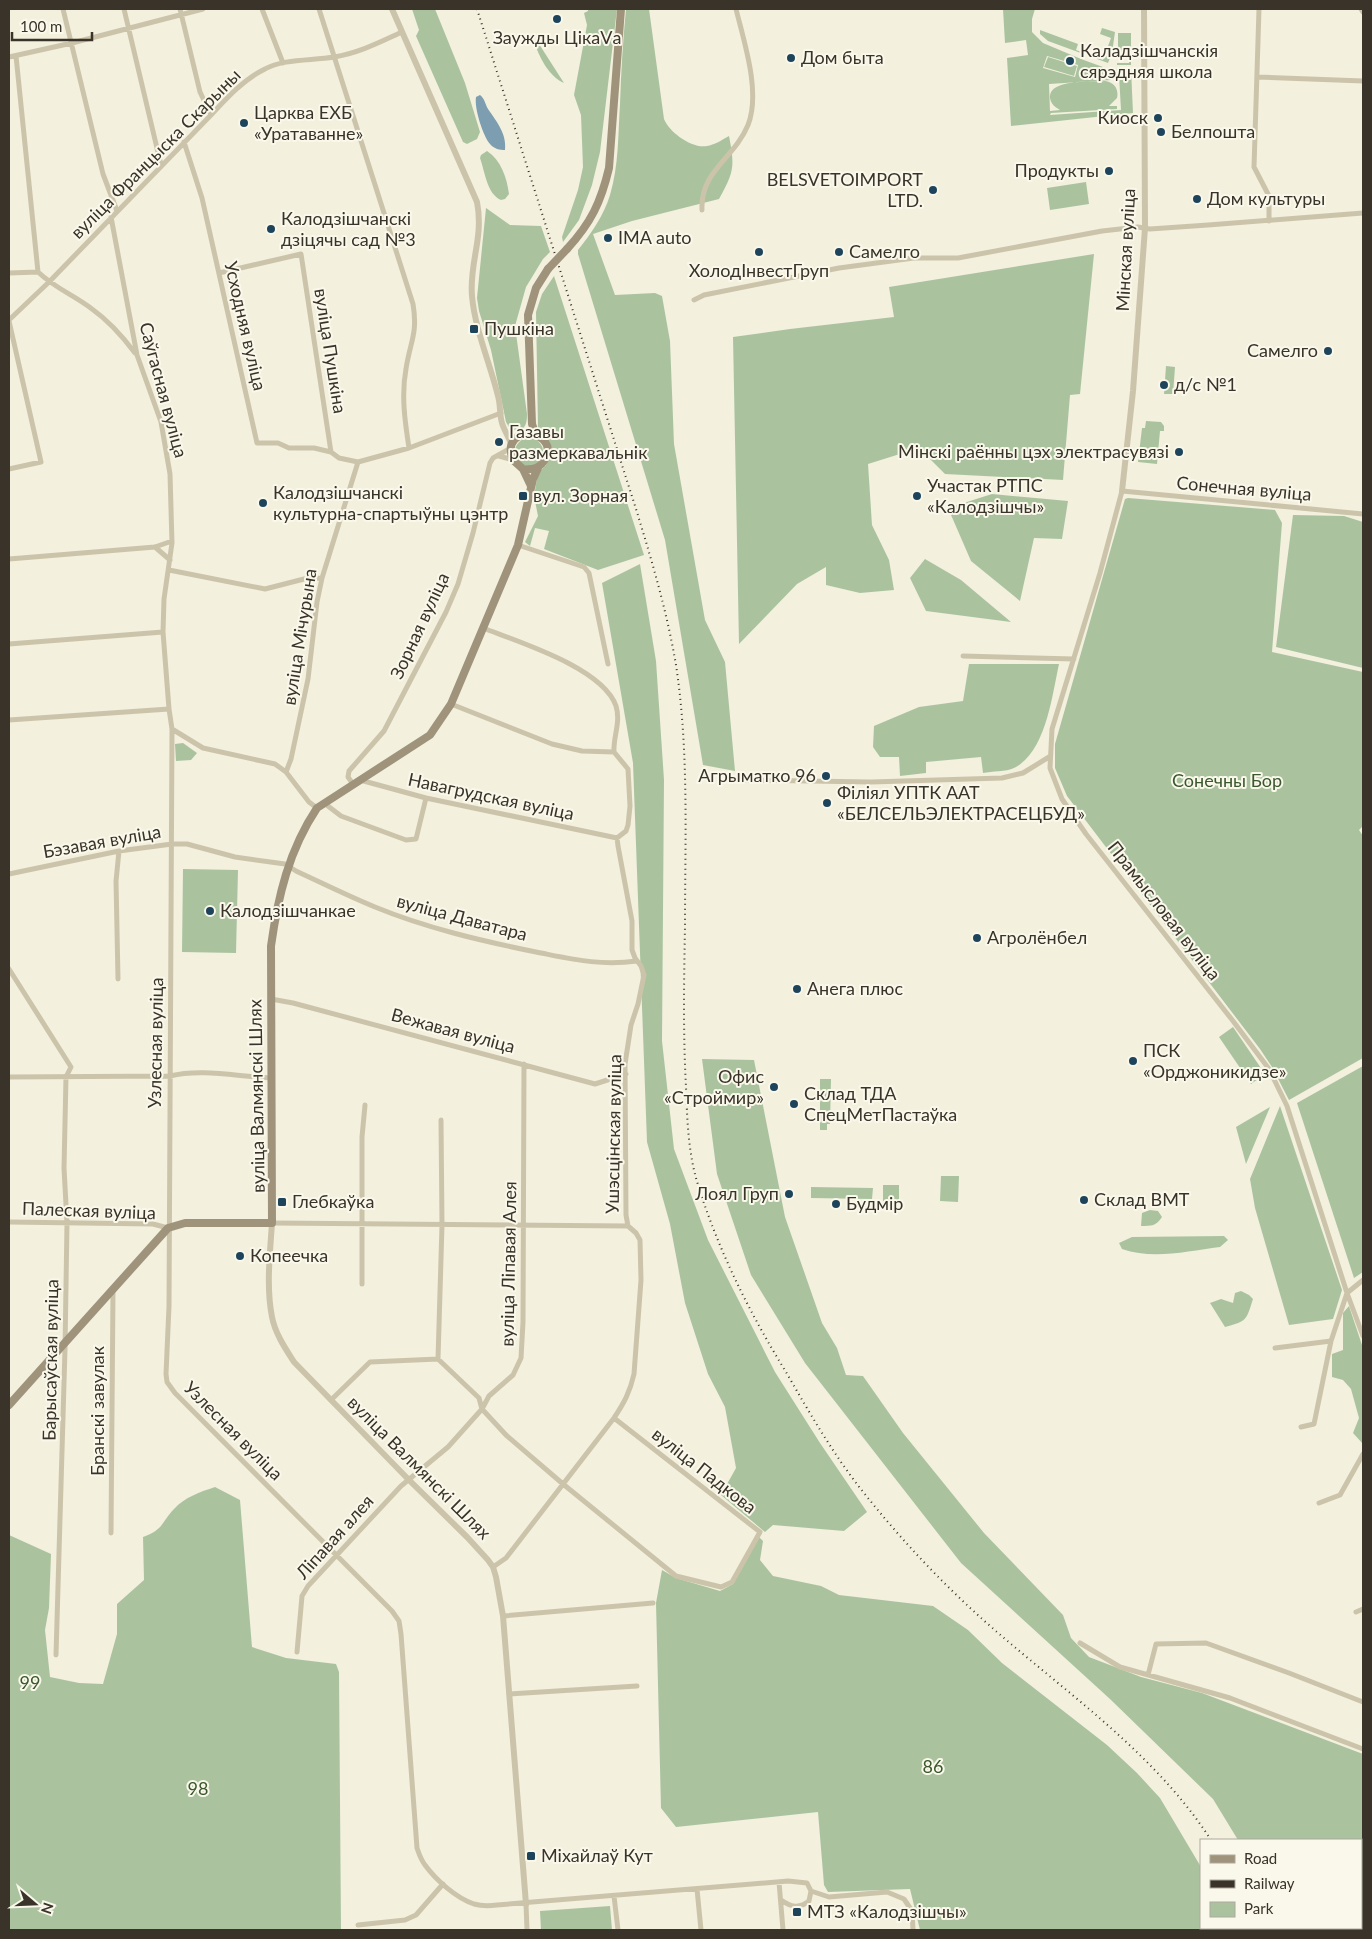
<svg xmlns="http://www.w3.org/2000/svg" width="1372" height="1939" font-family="Lato,sans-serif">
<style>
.green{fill:#aac39e;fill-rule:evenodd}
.water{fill:#7d9eb1}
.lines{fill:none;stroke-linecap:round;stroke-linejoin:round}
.minor{stroke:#ccc4aa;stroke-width:5}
.tertiary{stroke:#ccc4aa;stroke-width:6}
.secondary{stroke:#9f947b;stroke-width:8}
.rail{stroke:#393329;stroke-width:2;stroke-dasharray:1 4;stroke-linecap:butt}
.secondary-bridge{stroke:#9f947b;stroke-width:8}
.poi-dot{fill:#1e445b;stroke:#faf8eb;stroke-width:2}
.labels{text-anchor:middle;stroke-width:4;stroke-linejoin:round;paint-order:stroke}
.poi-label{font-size:18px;fill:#393329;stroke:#faf8eb;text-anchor:start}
.street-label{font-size:18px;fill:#393329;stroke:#faf8eb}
.park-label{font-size:18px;fill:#3a572d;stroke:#faf8eb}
</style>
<rect width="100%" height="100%" fill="#f3f0de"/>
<!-- green -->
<path class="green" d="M 412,9 L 435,9 L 465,83 L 480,132 L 477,139 L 467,144 L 463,142 L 416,36 L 419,30 Z
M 588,9 L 617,9 L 600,152 L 592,185 L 579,220 L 563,242 L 562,237 L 578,190 L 583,167 L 581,115 L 574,95 L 587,25 L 584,13 L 588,11 Z
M 626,9 L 649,9 L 664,119 C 669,132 692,149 707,146 C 714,145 722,140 729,136 C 735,167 734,172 719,199 L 632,221 L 593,234 L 615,295 L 655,293 L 662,296 L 670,341 L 674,444 L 705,620 L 725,662 L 735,771 L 703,765 L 665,540 L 578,254 L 578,250 C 591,234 604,215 610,195 C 619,165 618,134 620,104 C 621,72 623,40 626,9 Z
M 1003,9 L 1035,9 L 1032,19 L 1032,32 L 1043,43 L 1081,59 L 1111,70 L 1131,69 L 1133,113 L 1011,126 L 1007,58 L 1028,55 L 1026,40 L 1005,43 ZM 1047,56 L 1078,65 L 1075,77 L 1043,68 ZM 1111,75 L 1119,75 L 1121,110 L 1050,115 L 1051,113 L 1117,109 L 1117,106 L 1109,106 L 1117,98 C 1119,89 1114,82 1105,81 C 1091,82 1048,79 1050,98 C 1051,104 1055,107 1060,110 L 1050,111 L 1049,84 L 1111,80 Z
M 1102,28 L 1115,32 L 1112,53 L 1108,63 L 1048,41 L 1040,34 L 1040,30 L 1078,44 L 1076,50 L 1103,60 L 1111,38 L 1100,34 Z
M 1118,33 L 1131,33 L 1131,65 L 1117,65 L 1117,63 L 1129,63 L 1130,56 L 1118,56 Z
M 539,44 L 564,83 C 550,77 540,59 535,44 Z
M 1048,57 L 1077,66 L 1074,76 L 1044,67 Z
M 487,151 C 501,160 507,178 509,194 L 505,199 L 501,200 C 487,194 485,172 480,158 L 481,155 Z
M 1086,182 L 1089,204 L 1050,210 L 1047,188 Z
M 486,208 L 510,225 L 541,226 L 550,252 L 543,259 L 526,287 L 515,326 L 527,414 C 527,422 526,429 518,431 L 510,429 L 506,422 L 491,350 L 479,311 L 477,298 Z
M 1094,254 L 1080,394 L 1070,395 L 1063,480 L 945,474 L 919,448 L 868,464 L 872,525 L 889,560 L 894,590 L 860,593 L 826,585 L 826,567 L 797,584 L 739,644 L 733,337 L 790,329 L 894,317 L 889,287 Z
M 554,276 L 644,555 L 598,570 L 544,549 L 549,531 L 535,528 L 530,546 L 525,542 L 538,516 L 534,496 L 538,473 L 546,465 L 550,453 L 548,441 L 539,433 L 538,428 L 536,312 L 542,294 Z
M 1166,366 L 1175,367 L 1173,394 L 1164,394 Z
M 1146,421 L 1161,422 L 1164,426 L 1164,431 L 1160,431 L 1157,464 L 1138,462 L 1142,428 L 1145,428 Z
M515 452a14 14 0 1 1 28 0a14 14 0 1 1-28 0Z
M 992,494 L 1068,501 L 1062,539 L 1034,538 L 1020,601 L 971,561 L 948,508 Z
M 1128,498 L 1275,510 L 1282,523 L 1272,652 L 1363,672 L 1363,826 L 1359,830 L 1363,836 L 1363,1058 L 1289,1100 L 1272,1067 L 1260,1049 L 1067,796 L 1055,768 L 1055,744 L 1125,499 Z
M 1293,515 L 1344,516 L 1363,522 L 1363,668 L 1276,647 Z
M 925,559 L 961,580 L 1011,622 L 926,611 L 910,578 Z
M 640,564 L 656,661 L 664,780 L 662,1041 L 674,1149 L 708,1240 L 775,1372 L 820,1443 L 867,1512 L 844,1531 L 773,1525 L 765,1532 L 721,1495 L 736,1468 L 725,1407 L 708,1374 L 685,1303 L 670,1224 L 647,1142 L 633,763 L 602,583 Z
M 969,664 L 1059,664 C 1052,696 1046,752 1014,768 C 1006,772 992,771 983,773 L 981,757 L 926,762 L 926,773 L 900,776 L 899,757 L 880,757 L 873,747 L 874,726 L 919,707 L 963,701 Z
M 183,743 L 197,753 L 191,760 L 176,761 L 175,744 Z
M 183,869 L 238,870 L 236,953 L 182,952 Z
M 1233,1027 L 1265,1074 L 1251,1084 L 1219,1037 Z
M 702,1059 L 754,1060 L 785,1217 L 822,1323 L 837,1348 L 846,1375 L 863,1376 L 903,1433 L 984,1533 L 1063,1615 L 1071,1638 L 1089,1657 L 1141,1677 L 1202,1693 L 1363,1754 L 1363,1930 L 1287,1930 L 1286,1928 L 1361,1928 L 1361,1840 L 1238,1840 L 1213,1799 L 1110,1699 L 961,1563 L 805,1363 L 751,1275 L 717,1174 Z
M 1363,1066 L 1363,1272 L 1354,1278 L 1297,1103 Z
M 820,1079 L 831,1079 L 830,1124 L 827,1124 L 827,1130 L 820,1130 Z
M 1280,1106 L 1342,1290 L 1333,1319 L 1289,1325 L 1255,1208 L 1250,1179 Z
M 1270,1107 L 1246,1164 L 1236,1127 Z
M 941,1176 L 959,1176 L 958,1202 L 940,1201 Z
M 883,1185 L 899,1185 L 899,1202 L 883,1201 Z
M 811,1187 L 873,1188 L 872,1199 L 811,1198 Z
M 1150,1210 L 1158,1211 L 1162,1217 C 1156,1226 1152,1226 1141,1226 L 1142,1213 Z
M 1224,1236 L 1228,1240 L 1220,1247 C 1188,1251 1153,1260 1122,1249 L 1119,1243 L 1132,1237 Z
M 1241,1291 L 1249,1295 L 1253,1299 C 1246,1321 1247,1321 1225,1327 L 1210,1303 L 1221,1299 L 1233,1303 L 1235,1293 Z
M 1349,1306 L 1363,1348 L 1363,1444 L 1353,1433 L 1359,1418 L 1351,1389 L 1343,1380 L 1332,1377 L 1332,1354 L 1343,1350 L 1343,1313 Z
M 215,1487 L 240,1500 L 252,1647 L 286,1658 L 336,1664 L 339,1672 L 341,1930 L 9,1930 L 9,1535 L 51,1554 L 49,1608 L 45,1630 L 50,1677 L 79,1683 L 103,1684 L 117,1634 L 117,1604 L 144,1580 L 143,1537 C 163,1530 161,1523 174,1509 C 185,1497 200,1492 215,1487 Z
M 759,1537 L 763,1541 L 760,1560 L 773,1576 L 821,1586 L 839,1595 L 933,1606 L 968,1630 L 1002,1663 L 1107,1745 L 1137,1773 L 1160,1798 L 1201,1867 L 1201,1928 L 1236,1928 L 1237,1930 L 920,1930 L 910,1889 L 828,1892 L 824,1885 L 818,1812 L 676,1827 L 661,1808 L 656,1603 L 662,1570 L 676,1578 L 720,1591 L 733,1584 Z
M 610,1906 L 612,1930 L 541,1930 L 540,1911 Z"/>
<!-- water -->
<path class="water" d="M 480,95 C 485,99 485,104 488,109 C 497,122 507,134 505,150 C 500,150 494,149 490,144 C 483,136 474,108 476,97 Z"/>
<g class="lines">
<!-- minor -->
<path class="minor" d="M 63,9 L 103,174 L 117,211
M 124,9 L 161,165
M 180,9 L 200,92 L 211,115
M 262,9 L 283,63
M 319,9 L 413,304 C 418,334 410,342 406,369 C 401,395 405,422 409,448
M 1259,9 L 1254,167 L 1269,196 L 1269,221
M 1361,9 L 1363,12
M 16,56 L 38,272
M 9,57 L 72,43 L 203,9
M 1257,77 L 1363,81
M 184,142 L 202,198 L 257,443 L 278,443 L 289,448 L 314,448 L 331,452 L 339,458 L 358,462 L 409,448 L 501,413
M 702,210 C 700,171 734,159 748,125 C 761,92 744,42 736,9
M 111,217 L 137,355 L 161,422 L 170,474 L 172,543 L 164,599 L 163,632 L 169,709 L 172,729 L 169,1306 L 166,1374 L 167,1382 L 175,1393 L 392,1611 L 399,1621 L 401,1634 L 417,1848 C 419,1854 421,1860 425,1865 C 436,1880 456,1898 474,1904 C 481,1906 489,1906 497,1905 L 788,1881 L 807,1883 L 811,1891 L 829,1897 L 887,1892 L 904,1899 L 912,1911 L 913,1930
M 9,273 L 38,272 C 56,289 74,295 92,309 C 109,321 123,337 135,353
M 219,273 L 301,254 L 331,452
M 694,300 L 704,295 L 839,268 L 914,258 L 958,258 L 1102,231 L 1138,227 L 1150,229 L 1208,225 L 1363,213
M 9,320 L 49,282 L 211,115 C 226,99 243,80 263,70 C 284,58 311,61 334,57 C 359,53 380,42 402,32
M 9,321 L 41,462 L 9,469
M 499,456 L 513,460
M 1363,514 L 1122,491 L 1100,573 L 1052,729 L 1050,768 L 1062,799 L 1086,834 L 1233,1021 L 1269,1069 L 1287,1106 L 1347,1293 L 1363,1336
M 518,545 L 584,567 L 589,573 L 608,664
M 155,547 L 170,560
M 9,559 L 155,547 L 172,541
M 169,570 L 265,589 L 304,579 L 322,578
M 483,628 C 519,642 603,668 616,706 C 621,722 613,737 614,752 L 628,769 L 630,806 L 628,825 L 626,831 L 617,838 L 618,846 L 632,921 L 632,950 L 635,958 L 641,966 L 644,975 L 638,1004 L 631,1025 L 625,1064 L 626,1215 L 628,1226 L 636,1233 L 640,1240 L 641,1280 L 634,1374 C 630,1392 624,1403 614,1418 L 513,1549 L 506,1558 L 493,1567
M 9,644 L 163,632
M 963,656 L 1074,659
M 451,704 L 552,744 L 582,751 L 614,752
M 9,720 L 169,709
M 172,729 L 203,748 L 275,764 L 286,772 L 309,802 L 317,808
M 286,772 L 291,759 L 308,679 L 317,602 L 322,578 L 358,462
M 360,780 L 426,798 L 617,838
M 740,780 L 871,782 L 1002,778 L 1023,773 L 1049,757
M 353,784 L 348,777 L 349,771 L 384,731 L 446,612 L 458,584 L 473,533 L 490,463 L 493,458 L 511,448
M 324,803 L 341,816 L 406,840 L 416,839 L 426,798
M 9,874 L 119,851 L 172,844 L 187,844 L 235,857 L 285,864 L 296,871 C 322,883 348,896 375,907 C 426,928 482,941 536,952 C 572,959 599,966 637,961
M 9,969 L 71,1067 L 66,1077 L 64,1168 L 67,1223 L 65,1349 L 56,1655
M 118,979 L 116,881 L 119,851
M 271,999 L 293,1003 L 595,1084 L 626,1074
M 9,1077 L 170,1076 C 202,1068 239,1077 272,1078
M 9,1222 L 153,1224 L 168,1228
M 272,1223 L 628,1226
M 362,1284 L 362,1137 L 365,1105
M 1275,1348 L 1331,1341
M 438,1359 L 442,1225 L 441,1120
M 331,1400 L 370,1362 L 438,1359 L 479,1398 L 482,1409 L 506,1435 L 563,1484 L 676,1576 L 721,1587 L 732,1582 L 760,1532 L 614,1418
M 1301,1427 L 1314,1424 L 1331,1341 L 1347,1293 L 1363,1280
M 1319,1503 L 1340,1495 L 1363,1454
M 111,1533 L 113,1291
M 1356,1612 L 1363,1609
M 503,1616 L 653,1603
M 1080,1643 L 1120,1667 L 1230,1698 L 1363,1749
M 297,1652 L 302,1596 L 308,1586 L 401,1486 L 448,1447 L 482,1409 L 489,1396 L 513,1375 L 521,1358 L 523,1322 L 524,1064
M 1148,1675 L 1156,1644 L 1206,1643 L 1289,1673 L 1363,1702
M 509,1694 L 637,1686
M 779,1882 L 783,1930
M 697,1889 L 701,1930
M 614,1896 L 618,1930
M 781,1900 C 791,1907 799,1909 809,1901 L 811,1891
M 526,1904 L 527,1930
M 358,1925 L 405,1920 L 416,1915 L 443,1884"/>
<!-- tertiary -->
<path class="tertiary" d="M 392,9 L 477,202 C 484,238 469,263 472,296 C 475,330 490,363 498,396 C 501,406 499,417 503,426 C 506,434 510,438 512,447
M 1122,491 L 1133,391 L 1145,228 L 1144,9
M 272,1223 C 270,1253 266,1287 272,1317 C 275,1333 285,1348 294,1362 L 409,1480 L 467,1537 L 488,1560 L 493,1567 L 496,1577 L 503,1616 L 526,1904"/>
<!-- secondary -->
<path class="secondary" d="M 567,249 C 591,223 601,202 609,168 L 621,9
M 536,435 L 532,424 L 528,315 L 536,288 L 548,269
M 523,469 C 531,470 539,469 544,461 C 564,430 498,422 513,460 L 523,469 L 531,486
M 9,1405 L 168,1228 L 185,1223 L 272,1223 L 271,946 C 278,896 289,850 317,808 L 430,735 L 451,704 L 518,545 L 533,479 L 538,468"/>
<!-- rail -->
<path class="rail" d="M 477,9 L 636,509 C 652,561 667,612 676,665 C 689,751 685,839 685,926 C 684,979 683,1033 686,1087 C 687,1116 688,1149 696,1178 C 716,1246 749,1312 786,1372 C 809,1412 832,1452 860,1488 C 897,1535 937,1578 980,1617 C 1060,1689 1152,1749 1211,1840
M 1260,1928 L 1261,1930"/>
<!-- secondary-bridge -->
<path class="secondary-bridge" d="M 548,269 L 567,249"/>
</g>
<!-- markers -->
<g class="poi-dot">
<circle cx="557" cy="19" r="5"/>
<circle cx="791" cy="58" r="5"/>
<circle cx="1070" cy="61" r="5"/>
<circle cx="1158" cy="118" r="5"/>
<circle cx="244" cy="123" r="5"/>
<circle cx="1161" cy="132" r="5"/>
<circle cx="1109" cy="171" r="5"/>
<circle cx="933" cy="190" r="5"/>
<circle cx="1197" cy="199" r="5"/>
<circle cx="271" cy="229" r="5"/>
<circle cx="608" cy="238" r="5"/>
<circle cx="759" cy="252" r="5"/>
<circle cx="839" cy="252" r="5"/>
<rect x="469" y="324" width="10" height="10" rx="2.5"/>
<circle cx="1328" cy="351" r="5"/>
<circle cx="1164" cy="385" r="5"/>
<circle cx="499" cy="442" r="5"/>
<circle cx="1179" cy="452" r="5"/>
<rect x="518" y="491" width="10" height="10" rx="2.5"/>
<circle cx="917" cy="496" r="5"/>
<circle cx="263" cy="503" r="5"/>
<circle cx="826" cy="776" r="5"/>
<circle cx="827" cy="803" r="5"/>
<circle cx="210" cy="911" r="5"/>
<circle cx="977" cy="938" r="5"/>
<circle cx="797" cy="989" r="5"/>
<circle cx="1133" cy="1061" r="5"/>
<circle cx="774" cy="1087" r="5"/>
<circle cx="794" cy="1104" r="5"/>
<circle cx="789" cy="1194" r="5"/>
<circle cx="1084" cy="1200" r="5"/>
<rect x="277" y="1197" width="10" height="10" rx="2.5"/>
<circle cx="836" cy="1204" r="5"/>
<circle cx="240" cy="1256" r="5"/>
<rect x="526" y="1851" width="10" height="10" rx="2.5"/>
<rect x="792" y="1907" width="10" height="10" rx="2.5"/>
</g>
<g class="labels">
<!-- poi labels -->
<g class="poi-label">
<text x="557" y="44" text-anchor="middle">Заужды ЦікаVа</text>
<text x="1080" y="57">Каладзішчанскія<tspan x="1080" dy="21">сярэдняя школа</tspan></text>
<text x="801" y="64">Дом быта</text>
<text x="254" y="119">Царква ЕХБ<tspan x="254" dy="21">«Уратаванне»</tspan></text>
<text x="1148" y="124" text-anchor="end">Киоск</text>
<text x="1171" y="138">Белпошта</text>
<text x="1099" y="177" text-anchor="end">Продукты</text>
<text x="923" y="186" text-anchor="end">BELSVETOIMPORT<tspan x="923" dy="21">LTD.</tspan></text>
<text x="1207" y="205">Дом культуры</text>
<text x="281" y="225">Калодзішчанскі<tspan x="281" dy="21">дзіцячы сад №3</tspan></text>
<text x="618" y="244">IMA auto</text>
<text x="849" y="258">Cамелго</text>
<text x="759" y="277" text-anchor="middle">ХолодІнвестГруп</text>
<text x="484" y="335">Пушкіна</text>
<text x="1318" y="357" text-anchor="end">Самелго</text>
<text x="1174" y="391">д/с №1</text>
<text x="509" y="438">Газавы<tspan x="509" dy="21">размеркавальнік</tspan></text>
<text x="1169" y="458" text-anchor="end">Мінскі раённы цэх электрасувязі</text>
<text x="927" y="492">Участак РТПС<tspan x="927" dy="21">«Калодзішчы»</tspan></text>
<text x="273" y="499">Калодзішчанскі<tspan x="273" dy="21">культурна-спартыўны цэнтр</tspan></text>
<text x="533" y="502">вул. Зорная</text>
<text x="816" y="782" text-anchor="end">Агрыматко 96</text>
<text x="837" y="799">Філіял УПТК ААТ<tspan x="837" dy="21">«БЕЛСЕЛЬЭЛЕКТРАСЕЦБУД»</tspan></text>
<text x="220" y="917">Калодзішчанкае</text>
<text x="987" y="944">Агролёнбел</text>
<text x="807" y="995">Анега плюс</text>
<text x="1143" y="1057">ПСК<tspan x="1143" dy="21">«Орджоникидзе»</tspan></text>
<text x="764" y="1083" text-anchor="end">Офис<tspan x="764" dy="21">«Строймир»</tspan></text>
<text x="804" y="1100">Склад ТДА<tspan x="804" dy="21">СпецМетПастаўка</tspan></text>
<text x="779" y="1200" text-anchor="end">Лоял Груп</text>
<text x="1094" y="1206">Склад BMT</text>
<text x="292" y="1208">Глебкаўка</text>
<text x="846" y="1210">Будмір</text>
<text x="250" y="1262">Копеечка</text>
<text x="541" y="1862">Міхайлаў Кут</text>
<text x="807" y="1918">МТЗ «Калодзішчы»</text>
</g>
<!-- street labels -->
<g class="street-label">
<text transform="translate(156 154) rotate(-45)" y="6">вуліца Францыска Скарыны</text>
<text transform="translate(1126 250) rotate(-87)" y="6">Мінская вуліца</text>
<text transform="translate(245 326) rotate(77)" y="6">Усходняя вуліца</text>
<text transform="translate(330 351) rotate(81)" y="6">вуліца Пушкіна</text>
<text transform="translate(163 390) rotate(75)" y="6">Саўгасная вуліца</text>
<text transform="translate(1244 489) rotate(5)" y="6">Сонечная вуліца</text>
<text transform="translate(420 626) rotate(-65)" y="6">Зорная вуліца</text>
<text transform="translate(300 637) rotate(-81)" y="6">вуліца Мічурына</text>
<text transform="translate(491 797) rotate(12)" y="6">Навагрудская вуліца</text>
<text transform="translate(102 842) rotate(-10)" y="6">Бэзавая вуліца</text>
<text transform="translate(1164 911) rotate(52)" y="6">Прамысловая вуліца</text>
<text transform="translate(462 918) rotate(15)" y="6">вуліца Даватара</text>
<text transform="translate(453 1031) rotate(15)" y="6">Вежавая вуліца</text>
<text transform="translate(156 1043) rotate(-89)" y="6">Узлесная вуліца</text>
<text transform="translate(257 1096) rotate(-91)" y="6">вуліца Валмянскі Шлях</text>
<text transform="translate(614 1134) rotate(-89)" y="6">Ушэсцінская вуліца</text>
<text transform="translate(89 1211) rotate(2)" y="6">Палеская вуліца</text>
<text transform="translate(509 1264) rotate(-89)" y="6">вуліца Ліпавая Алея</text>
<text transform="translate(51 1360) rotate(-89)" y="6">Барысаўская вуліца</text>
<text transform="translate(98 1411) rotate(-90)" y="6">Бранскі завулак</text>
<text transform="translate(233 1431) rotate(45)" y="6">Узлесная вуліца</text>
<text transform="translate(419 1468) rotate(45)" y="6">вуліца Валмянскі Шлях</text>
<text transform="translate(704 1471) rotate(38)" y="6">вуліца Падкова</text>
<text transform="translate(335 1537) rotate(-48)" y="6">Ліпавая алея</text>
</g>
<!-- park labels -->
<g class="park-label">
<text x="1227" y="787">Сонечны Бор</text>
<text x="30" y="1689">99</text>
<text x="933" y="1773">86</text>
<text x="198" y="1795">98</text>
</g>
</g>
<!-- border -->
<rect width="1372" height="1939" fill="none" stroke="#393329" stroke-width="20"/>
<!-- legend -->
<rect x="1200" y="1839" width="162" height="90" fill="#faf8eb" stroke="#ada99d"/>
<rect x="1210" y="1855" width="25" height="8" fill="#9f947b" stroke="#ada99d"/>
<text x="1244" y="1864" font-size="15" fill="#393329">Road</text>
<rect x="1210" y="1880" width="25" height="8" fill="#393329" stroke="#ada99d"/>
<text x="1244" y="1889" font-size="15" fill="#393329">Railway</text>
<rect x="1210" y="1902" width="25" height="15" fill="#aac39e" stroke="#ada99d"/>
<text x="1244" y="1914" font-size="15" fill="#393329">Park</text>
<!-- north arrow -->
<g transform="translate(35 1904) rotate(109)" stroke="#faf8eb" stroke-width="4" paint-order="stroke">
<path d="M0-4L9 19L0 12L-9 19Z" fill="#393329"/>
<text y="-8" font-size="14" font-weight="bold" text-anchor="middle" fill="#393329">N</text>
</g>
<!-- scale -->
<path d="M12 32v8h80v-8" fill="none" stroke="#393329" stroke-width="2.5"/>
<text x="20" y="32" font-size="15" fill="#393329" stroke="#faf8eb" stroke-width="4" paint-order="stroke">100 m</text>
</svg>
